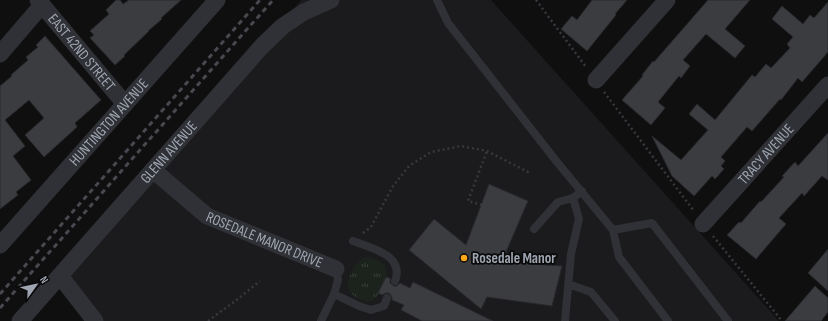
<svg xmlns="http://www.w3.org/2000/svg" width="828" height="321" font-family="'Sofia Sans Condensed',sans-serif">
<style>
.built{fill:#1b1b1d}
.grass{fill:url(#grass-tufts)}
.building{fill:#3b3c40;stroke:#29292d}
.lines{fill:none;stroke-linecap:round;stroke-linejoin:round}
.path{stroke:#36383d;stroke-width:2.5;stroke-dasharray:2 3;stroke-linecap:butt}
.lane{stroke:#303136;stroke-width:8}
.street{stroke:#303136;stroke-width:17}
.rail{stroke:#47494f;stroke-width:3;stroke-dasharray:5 4;stroke-linecap:butt}
.poi-dot{fill:#fea819;stroke:#0a0a0b;stroke-width:1.5}
.labels{text-anchor:middle;stroke-width:3.5;stroke-linejoin:round;paint-order:stroke}
.street-label{font-size:15px;fill:#9fa6b2;stroke:#0a0a0b}
.poi-label{font-size:15px;font-weight:bold;fill:#9fa6b2;stroke:#0a0a0b;text-anchor:start}
</style>
<defs>
<pattern id="grass-tufts" width="24" height="20" patternUnits="userSpaceOnUse"><rect width="24" height="20" fill="#1b231c"/><path d="M3 7l-1-3M5 7V3M7 7l1-3M15 17l-1-3M17 17v-4M19 17l1-3" fill="none" stroke="#39403b"/></pattern>
</defs>
<rect width="100%" height="100%" fill="#0f0f10"/>
<!-- built -->
<path class="built" d="M 301,0 L 491,0 L 779,321 L 95,321 L 60,276 L 262,46 Z"/>
<!-- grass -->
<path class="grass" d="M 365,257 C 370,257 373,258 377,260 C 392,267 386,277 381,288 C 379,293 376,299 371,301 C 366,303 358,299 354,296 C 351,294 348,289 348,285 C 347,281 354,266 357,263 C 359,260 362,259 365,257 Z"/>
<!-- building -->
<path class="building" d="M 116,0 L 120,0 L 123,4 L 129,0 L 181,0 L 161,18 L 162,19 L 148,31 L 149,31 L 124,55 L 125,56 L 115,65 L 90,38 L 94,35 L 90,31 L 109,14 L 106,10 Z
M 592,0 L 627,0 L 615,14 L 616,15 L 587,51 L 561,29 L 572,16 L 577,20 Z
M 708,0 L 750,0 L 725,29 L 745,46 L 735,58 L 706,34 L 683,60 L 690,66 L 681,78 L 679,76 L 658,102 L 665,108 L 651,125 L 622,100 L 643,76 L 642,75 L 653,61 L 654,62 Z
M 828,2 L 828,52 L 802,82 L 798,78 L 781,100 L 780,99 L 752,131 L 747,127 L 721,157 L 725,161 L 721,166 L 724,169 L 715,179 L 712,176 L 694,196 L 672,176 L 652,136 L 681,160 L 708,130 L 689,114 L 697,104 L 715,120 L 752,75 L 755,77 L 766,64 L 771,68 L 790,48 L 787,44 L 793,37 L 772,19 L 782,6 L 803,24 L 810,15 L 814,18 Z
M 45,36 L 101,100 L 75,123 L 77,127 L 44,157 L 25,135 L 44,118 L 29,100 L 5,120 L 25,146 L 13,156 L 31,180 L 16,192 L 18,195 L 0,209 L 0,86 L 12,76 L 11,75 L 28,60 L 26,57 L 38,47 L 36,45 Z
M 828,133 L 828,180 L 822,176 L 804,196 L 802,193 L 779,218 L 786,224 L 756,259 L 727,235 L 739,222 L 741,223 L 760,201 L 761,202 L 784,177 L 782,176 L 795,162 L 798,166 Z
M 489,184 L 528,201 L 506,252 L 515,263 L 562,266 L 552,306 L 487,297 L 481,309 L 409,250 L 434,219 L 466,245 Z
M 828,249 L 828,291 L 808,273 Z
M 386,277 L 390,278 L 390,283 L 394,286 L 397,286 L 400,283 L 410,288 L 413,282 L 493,321 L 422,321 L 401,310 L 404,305 L 392,300 L 392,297 L 389,293 L 386,293 L 382,295 L 378,293 Z
M 815,286 L 828,298 L 828,312 L 821,321 L 785,321 Z"/>
<g class="lines">
<!-- path -->
<path class="path" d="M 536,0 L 586,67
M 604,92 L 694,211
M 482,205 L 468,201 L 487,151
M 363,233 L 371,227 L 393,186 L 409,166 L 431,152 L 461,146 L 487,151 L 530,173
M 713,236 L 782,321
M 208,321 L 239,298 L 260,281"/>
<!-- lane -->
<path class="lane" d="M 437,0 L 448,23 L 557,162 L 613,230 L 619,257 L 668,321
M 534,229 L 558,202 L 573,198
M 613,230 L 652,223 L 728,321
M 353,241 C 371,248 405,255 395,281
M 568,284 L 591,292 L 615,321
M 334,294 L 359,306 L 371,310 L 384,306 L 387,298
M 321,321 L 334,294 L 338,280 L 336,269
M 565,321 L 571,254 L 579,219 L 573,198 L 582,191"/>
<!-- street -->
<g class="street">
<path id="s1" d="M 38,0 L 125,104"/>
<path d="M 0,54 L 42,5"/>
<path d="M 596,80 L 667,0"/>
<path id="s2" d="M 153,170 L 207,216 L 336,269"/>
<path id="s3" d="M 703,224 L 828,85"/>
<path id="s4" d="M 0,245 L 217,0"/>
<path d="M 60,276 L 95,321"/>
<path id="s5" d="M 20,321 L 262,46 L 283,26 L 304,12 L 331,0"/>
</g>
<!-- rail -->
<path class="rail" d="M 0,294 L 260,0
M 0,308 L 273,0"/>
</g>
<!-- markers -->
<circle class="poi-dot" cx="464" cy="258" r="4"/>
<g class="labels">
<!-- street labels -->
<g class="street-label">
<text dy="5" stroke="none"><textPath href="#s1" startOffset="68">EAST 42ND STREET</textPath></text>
<text dy="5" stroke="none"><textPath href="#s4" startOffset="164">HUNTINGTON AVENUE</textPath></text>
<text dy="5" stroke="none"><textPath href="#s5" startOffset="225">GLENN AVENUE</textPath></text>
<text dy="5" stroke="none"><textPath href="#s3" startOffset="94">TRACY AVENUE</textPath></text>
<text dy="5" stroke="none"><textPath href="#s2" startOffset="133">ROSEDALE MANOR DRIVE</textPath></text>
</g>
<!-- poi labels -->
<g class="poi-label">
<text x="472" y="263">Rosedale Manor</text>
</g>
</g>
<!-- north arrow -->
<g transform="translate(36 285) rotate(57)" stroke="#0a0a0b" stroke-width="3" paint-order="stroke">
<path d="M0-3L7 15L0 10L-7 15Z" fill="#9fa6b2"/>
<text y="-6" font-size="11" font-weight="bold" text-anchor="middle" fill="#9fa6b2">N</text>
</g>
</svg>
